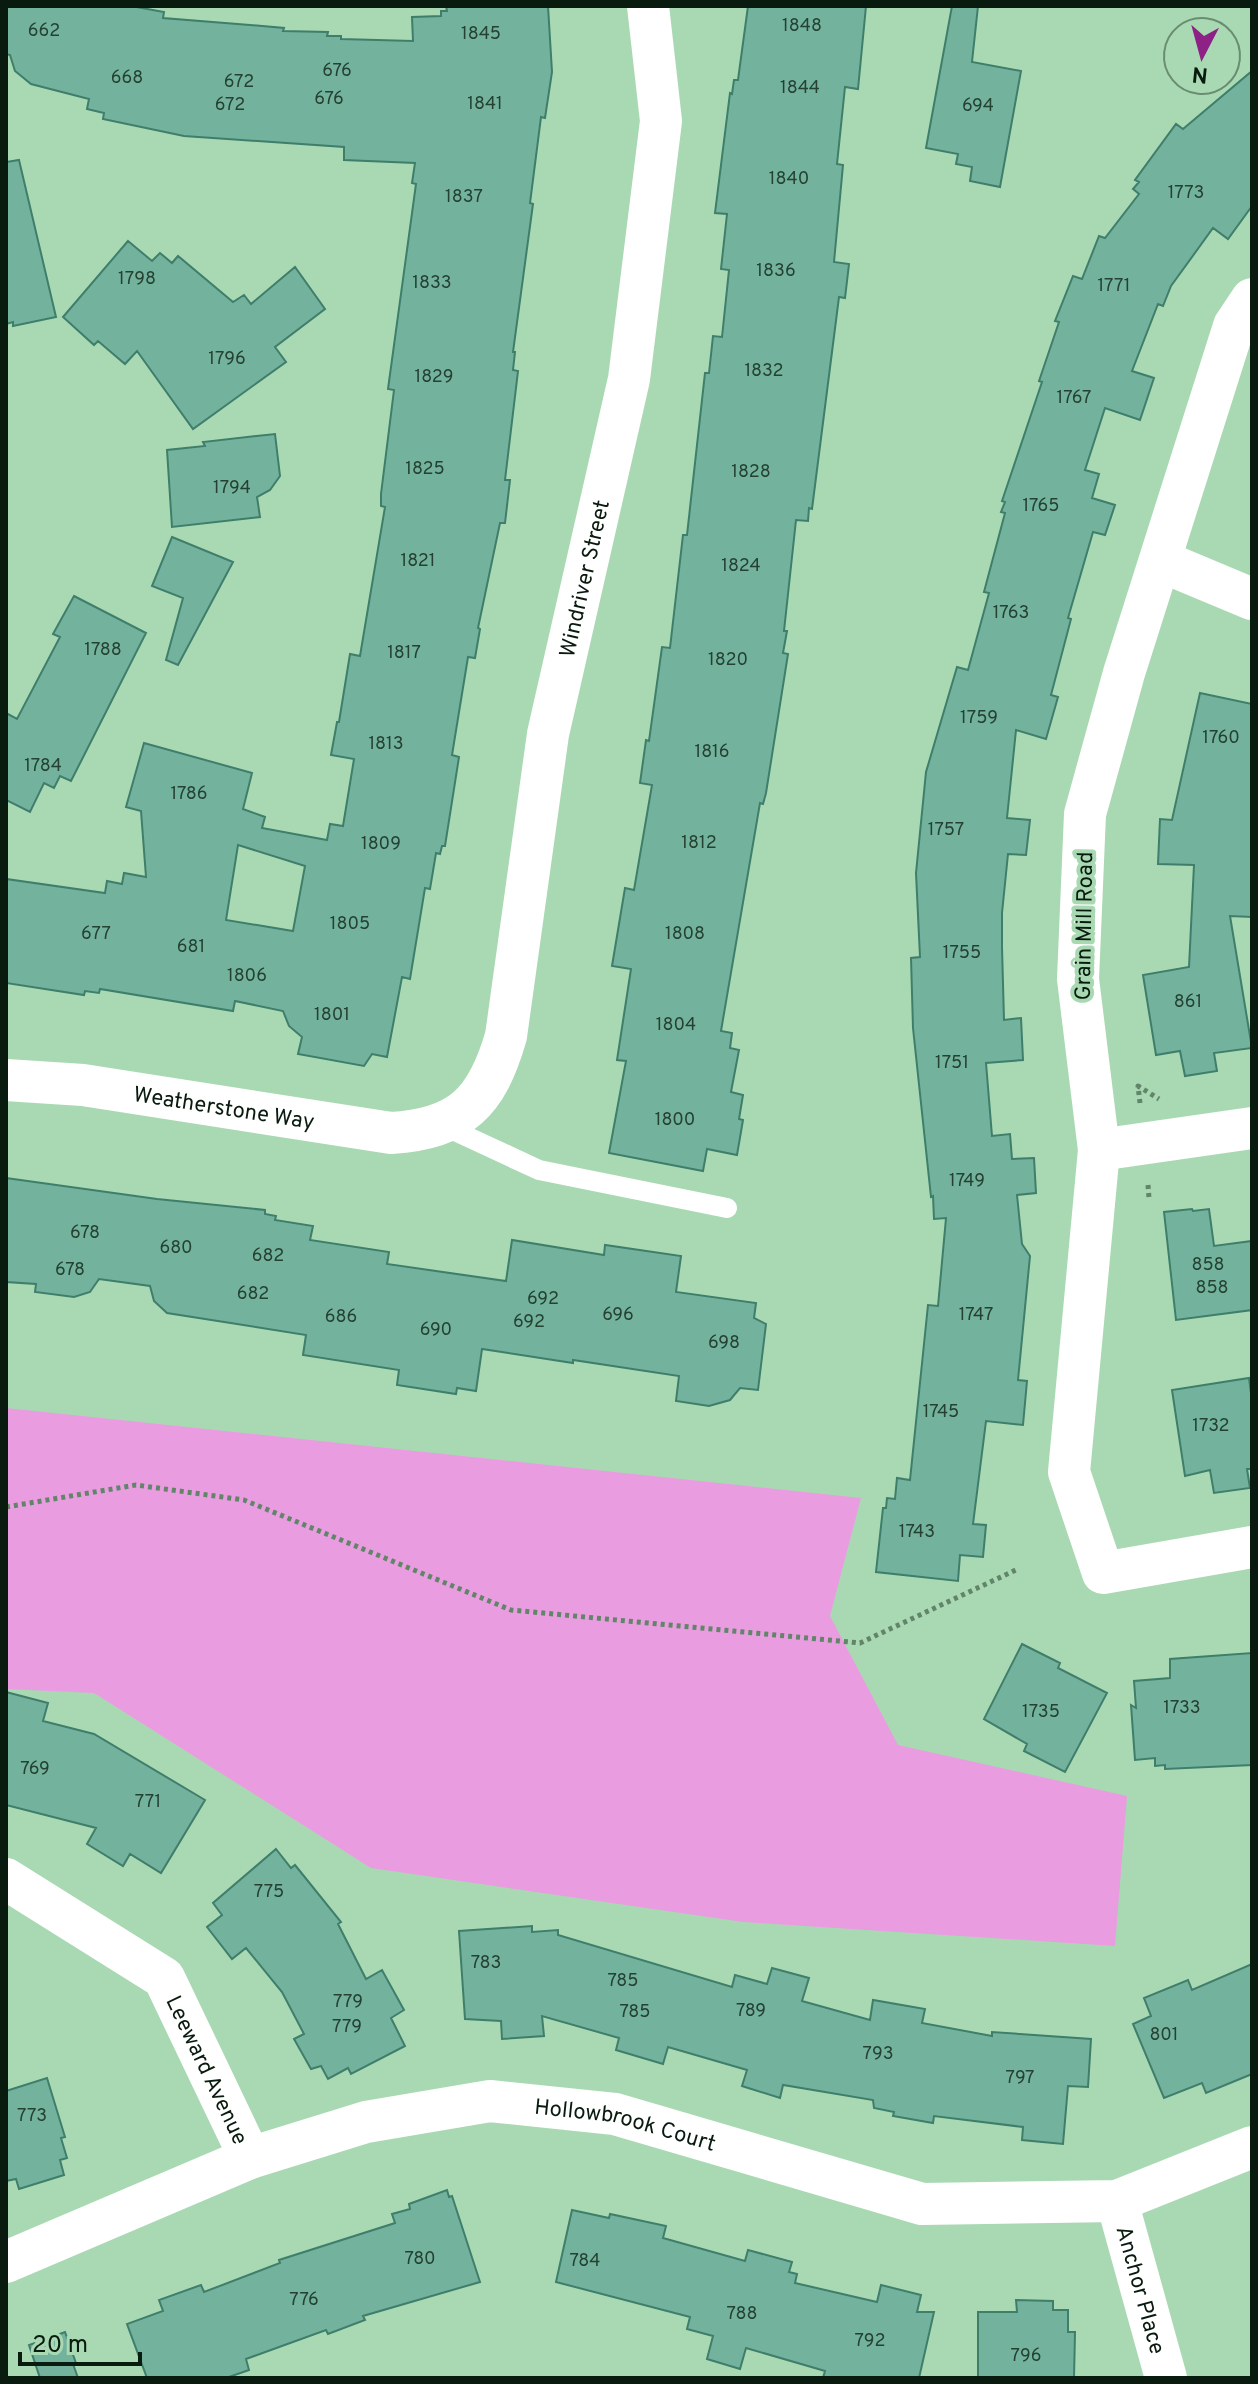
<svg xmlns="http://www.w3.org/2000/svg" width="1258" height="2384" font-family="Overpass,sans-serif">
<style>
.green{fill:#ea9ce1}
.building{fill:#73b39e;stroke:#3f7e6b;stroke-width:2;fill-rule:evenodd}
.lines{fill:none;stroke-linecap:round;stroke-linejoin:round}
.path{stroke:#62856a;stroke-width:5;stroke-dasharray:4 4;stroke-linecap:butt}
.lane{stroke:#fff;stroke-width:20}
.street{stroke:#fff;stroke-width:42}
.labels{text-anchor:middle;stroke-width:8;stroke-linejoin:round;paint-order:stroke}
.number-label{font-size:18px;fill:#244132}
.street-label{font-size:22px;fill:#091b0e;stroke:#a9d9b3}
</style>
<rect width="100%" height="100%" fill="#a9d9b3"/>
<!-- green -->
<path class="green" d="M 6,1408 L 861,1498 L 830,1616 L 898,1745 L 1127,1796 L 1115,1946 L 743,1922 L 371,1868 L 94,1693 L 6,1689 Z"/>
<!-- building -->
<path class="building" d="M 6,6 L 131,6 L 164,12 L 163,18 L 250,25 L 284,28 L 283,31 L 328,32 L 327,36 L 341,36 L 341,39 L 413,41 L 412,17 L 441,16 L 441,11 L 447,11 L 446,6 L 548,6 L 552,72 L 545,118 L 541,117 L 530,203 L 533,204 L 513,352 L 515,352 L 513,370 L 518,371 L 505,480 L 510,480 L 505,523 L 500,523 L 478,628 L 480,629 L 475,658 L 468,657 L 452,755 L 459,757 L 445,846 L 442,846 L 440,854 L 436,853 L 430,889 L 425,888 L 410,979 L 402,977 L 387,1057 L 372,1054 L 364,1066 L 298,1054 L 302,1037 L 289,1026 L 283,1011 L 235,1001 L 233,1011 L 100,989 L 99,993 L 85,991 L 84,995 L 6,983 L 6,879 L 105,893 L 107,881 L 122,884 L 124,873 L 146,877 L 141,811 L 126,807 L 144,743 L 252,773 L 243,809 L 265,817 L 262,828 L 327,840 L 330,824 L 343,826 L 354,759 L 331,755 L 337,722 L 339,722 L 350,654 L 360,656 L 385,507 L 381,506 L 381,494 L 394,390 L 388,389 L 416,184 L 412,183 L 415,163 L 344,160 L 344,147 L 184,136 L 103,119 L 104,113 L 87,109 L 89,99 L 31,84 L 15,71 L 10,55 L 6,54 ZM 238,845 L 305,866 L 293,931 L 226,920 Z
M 748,6 L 866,6 L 858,89 L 845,87 L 837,164 L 843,165 L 834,262 L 849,264 L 845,298 L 839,297 L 812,509 L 809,508 L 808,521 L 796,520 L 784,631 L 787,631 L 783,653 L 788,654 L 766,793 L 763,804 L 760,803 L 721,1031 L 732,1033 L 730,1048 L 739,1050 L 731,1092 L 743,1095 L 739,1119 L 743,1120 L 737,1155 L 707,1149 L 703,1171 L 609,1153 L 626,1061 L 617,1060 L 631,969 L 612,966 L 625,888 L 634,890 L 652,785 L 640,783 L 646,740 L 649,741 L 662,647 L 670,648 L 683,535 L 687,535 L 705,373 L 709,373 L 713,336 L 722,337 L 729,270 L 721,269 L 727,214 L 715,213 L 730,93 L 732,94 L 734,80 L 738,80 Z
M 952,6 L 978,6 L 972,62 L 1021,71 L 1000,187 L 970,181 L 972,167 L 956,164 L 958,154 L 926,148 Z
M 1252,71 L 1252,206 L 1228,239 L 1213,228 L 1171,286 L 1163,306 L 1158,304 L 1132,371 L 1154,378 L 1140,420 L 1105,408 L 1085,470 L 1099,474 L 1092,498 L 1115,505 L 1105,535 L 1093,532 L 1068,618 L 1071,619 L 1051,695 L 1058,697 L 1046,739 L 1016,730 L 1007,818 L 1030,820 L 1026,855 L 1008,854 L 1002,913 L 1002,947 L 1004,1020 L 1021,1018 L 1023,1060 L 986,1063 L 992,1136 L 1010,1134 L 1012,1159 L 1034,1158 L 1036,1193 L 1017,1195 L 1022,1244 L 1030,1256 L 1018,1380 L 1027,1381 L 1023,1425 L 986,1421 L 973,1524 L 986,1525 L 983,1557 L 960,1555 L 958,1581 L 876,1572 L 883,1508 L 886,1508 L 887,1498 L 895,1499 L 897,1478 L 910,1480 L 928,1305 L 938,1306 L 946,1218 L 934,1219 L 933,1196 L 931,1197 L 913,1028 L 911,958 L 920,957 L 916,873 L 926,772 L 957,667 L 968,670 L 989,593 L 984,592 L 1005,513 L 1001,512 L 1005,502 L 1002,501 L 1042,382 L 1039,381 L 1059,322 L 1055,321 L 1073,276 L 1082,279 L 1099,236 L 1105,238 L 1139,194 L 1133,189 L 1139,182 L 1135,180 L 1176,124 L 1183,129 Z
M 19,160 L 56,317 L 13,326 L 13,322 L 6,324 L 6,162 Z
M 128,241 L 152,261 L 160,253 L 172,263 L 178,256 L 233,302 L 244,295 L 251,304 L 295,267 L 325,309 L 275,347 L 286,362 L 193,429 L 137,351 L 125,364 L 98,341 L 94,345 L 63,317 Z
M 275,434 L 280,476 L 270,490 L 257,497 L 260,517 L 172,527 L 167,450 L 205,446 L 203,442 Z
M 172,537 L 233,562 L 178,665 L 166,660 L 183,598 L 152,586 Z
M 74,596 L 146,633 L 71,781 L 60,776 L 54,788 L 44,783 L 30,812 L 6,800 L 6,713 L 17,719 L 60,637 L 53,634 Z
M 1200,693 L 1252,704 L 1252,917 L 1230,916 L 1252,1048 L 1214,1053 L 1217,1071 L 1185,1076 L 1180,1051 L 1156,1055 L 1143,975 L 1189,967 L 1194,865 L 1158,864 L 1160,819 L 1172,820 Z
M 6,1178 L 157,1199 L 265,1210 L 265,1214 L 276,1216 L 275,1220 L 313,1226 L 310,1240 L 389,1252 L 387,1264 L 506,1281 L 512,1240 L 604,1255 L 605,1245 L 681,1256 L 676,1292 L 756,1303 L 754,1318 L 766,1324 L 758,1390 L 740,1388 L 730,1400 L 709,1406 L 676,1401 L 679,1376 L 573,1360 L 573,1363 L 482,1349 L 476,1391 L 457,1388 L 456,1394 L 397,1385 L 399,1370 L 303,1355 L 306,1335 L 167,1313 L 154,1301 L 150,1286 L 99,1279 L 90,1292 L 74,1297 L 35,1292 L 36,1284 L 6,1282 Z
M 1192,1209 L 1193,1211 L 1209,1209 L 1214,1246 L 1252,1241 L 1252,1310 L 1176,1320 L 1164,1212 Z
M 1249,1378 L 1252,1401 L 1252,1469 L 1247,1469 L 1250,1488 L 1214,1493 L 1210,1470 L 1185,1476 L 1172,1390 Z
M 1022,1644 L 1060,1663 L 1058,1668 L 1107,1693 L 1065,1772 L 1024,1751 L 1027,1744 L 984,1719 Z
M 1252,1653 L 1252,1765 L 1165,1769 L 1165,1765 L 1155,1766 L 1155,1758 L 1135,1760 L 1131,1705 L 1136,1708 L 1134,1681 L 1170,1678 L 1170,1659 Z
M 6,1692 L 48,1703 L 43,1721 L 94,1734 L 205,1800 L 161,1873 L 130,1854 L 123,1866 L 87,1844 L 96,1828 L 6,1805 Z
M 276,1849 L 291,1868 L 295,1865 L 341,1922 L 338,1924 L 366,1979 L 382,1970 L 404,2010 L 391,2018 L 405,2046 L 351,2074 L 348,2068 L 328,2079 L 321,2066 L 311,2069 L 294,2039 L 304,2034 L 282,1992 L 246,1948 L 232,1959 L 207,1927 L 222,1915 L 213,1903 Z
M 532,1926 L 532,1932 L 558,1930 L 558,1935 L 732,1987 L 735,1975 L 767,1984 L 772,1968 L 809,1978 L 802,2001 L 870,2020 L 873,2000 L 925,2009 L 922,2023 L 992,2036 L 992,2032 L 1091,2039 L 1088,2087 L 1068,2086 L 1063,2144 L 1022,2140 L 1023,2127 L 934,2116 L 933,2123 L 893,2116 L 894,2112 L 874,2108 L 873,2100 L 783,2085 L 780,2098 L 742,2086 L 747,2070 L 668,2047 L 663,2064 L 616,2050 L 619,2038 L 542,2016 L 544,2036 L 502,2039 L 501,2021 L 465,2019 L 459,1931 Z
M 1252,1964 L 1252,2074 L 1206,2093 L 1202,2083 L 1164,2098 L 1133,2024 L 1151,2016 L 1144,1998 L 1188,1980 L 1192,1990 Z
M 47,2078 L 65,2137 L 61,2138 L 67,2158 L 60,2160 L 64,2175 L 19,2189 L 16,2179 L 6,2181 L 6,2091 Z
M 447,2190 L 449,2197 L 452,2196 L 480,2282 L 363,2316 L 365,2320 L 328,2334 L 326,2330 L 246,2359 L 249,2370 L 226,2378 L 147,2378 L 127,2324 L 163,2311 L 159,2300 L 201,2285 L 204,2292 L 280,2263 L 279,2260 L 395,2223 L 392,2214 L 410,2209 L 409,2204 Z
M 572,2210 L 609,2218 L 610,2214 L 666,2226 L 663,2238 L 745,2261 L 748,2250 L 792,2262 L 789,2272 L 797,2274 L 795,2283 L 877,2302 L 881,2285 L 921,2295 L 917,2312 L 934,2312 L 919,2378 L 823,2378 L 825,2371 L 746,2348 L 740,2369 L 707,2359 L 713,2336 L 687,2329 L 690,2317 L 556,2282 Z
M 1016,2300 L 1053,2301 L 1053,2310 L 1068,2310 L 1068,2332 L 1075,2332 L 1074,2378 L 978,2378 L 978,2312 L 1017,2312 Z
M 65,2332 L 76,2363 L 73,2364 L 78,2378 L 40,2378 L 29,2345 Z"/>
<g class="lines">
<!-- path -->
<path class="path" d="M 1140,1103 L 1138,1086 L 1159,1099
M 1148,1185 L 1149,1198
M 6,1507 L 136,1485 L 244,1500 L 511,1610 L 860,1643 L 1018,1569"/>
<!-- lane -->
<path class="lane" d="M 442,1125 L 539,1170 L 727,1208"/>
<!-- street -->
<g class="street">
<path d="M 1252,299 L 1234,326 L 1124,673 L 1085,814 L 1078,979 L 1099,1150 L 1069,1472 L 1103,1573 L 1252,1547"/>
<path d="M 1161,561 L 1252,599"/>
<path id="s1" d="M 6,1080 L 83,1085 L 391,1133 C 461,1129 487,1102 506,1036 L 548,734 L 629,379 L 661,121 L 648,6"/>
<path d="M 1099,1150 L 1252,1128"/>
<path id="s2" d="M 6,1879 L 164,1978 L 250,2158"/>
<path id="s3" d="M 1117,2201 L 1166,2378"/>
<path id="s4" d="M 6,2262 L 250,2158 L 366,2122 L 490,2101 L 615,2114 L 922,2204 L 1117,2201 L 1252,2147"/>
</g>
</g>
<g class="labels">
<!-- number labels -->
<g class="number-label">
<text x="802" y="31">1848</text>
<text x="44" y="36">662</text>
<text x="481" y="39">1845</text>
<text x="337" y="76">676</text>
<text x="127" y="83">668</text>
<text x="239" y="87">672</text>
<text x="800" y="93">1844</text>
<text x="329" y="104">676</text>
<text x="485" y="109">1841</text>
<text x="230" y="110">672</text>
<text x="978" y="111">694</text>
<text x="789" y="184">1840</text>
<text x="1186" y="198">1773</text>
<text x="464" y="202">1837</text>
<text x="776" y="276">1836</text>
<text x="137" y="284">1798</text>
<text x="432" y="288">1833</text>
<text x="1114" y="291">1771</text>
<text x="227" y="364">1796</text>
<text x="764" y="376">1832</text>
<text x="434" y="382">1829</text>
<text x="1074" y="403">1767</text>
<text x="425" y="474">1825</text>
<text x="751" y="477">1828</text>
<text x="232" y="493">1794</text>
<text x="1041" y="511">1765</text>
<text x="418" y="566">1821</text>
<text x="741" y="571">1824</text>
<text x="1011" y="618">1763</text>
<text x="103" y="655">1788</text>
<text x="404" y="658">1817</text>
<text x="728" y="665">1820</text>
<text x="979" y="723">1759</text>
<text x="1221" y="743">1760</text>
<text x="386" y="749">1813</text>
<text x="712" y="757">1816</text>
<text x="43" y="771">1784</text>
<text x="189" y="799">1786</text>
<text x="946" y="835">1757</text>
<text x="699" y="848">1812</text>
<text x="381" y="849">1809</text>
<text x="350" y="929">1805</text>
<text x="96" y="939">677</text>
<text x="685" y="939">1808</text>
<text x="191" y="952">681</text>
<text x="962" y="958">1755</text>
<text x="247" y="981">1806</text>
<text x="1188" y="1007">861</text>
<text x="332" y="1020">1801</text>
<text x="676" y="1030">1804</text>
<text x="952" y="1068">1751</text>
<text x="675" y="1125">1800</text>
<text x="967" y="1186">1749</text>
<text x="85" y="1238">678</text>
<text x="176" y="1253">680</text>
<text x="268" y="1261">682</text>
<text x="1208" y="1270">858</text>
<text x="70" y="1275">678</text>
<text x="1212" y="1293">858</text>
<text x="253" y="1299">682</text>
<text x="543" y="1304">692</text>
<text x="618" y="1320">696</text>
<text x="976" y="1320">1747</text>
<text x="341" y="1322">686</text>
<text x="529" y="1327">692</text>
<text x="436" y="1335">690</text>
<text x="724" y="1348">698</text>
<text x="941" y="1417">1745</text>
<text x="1211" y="1431">1732</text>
<text x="917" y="1537">1743</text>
<text x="1182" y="1713">1733</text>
<text x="1041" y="1717">1735</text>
<text x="35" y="1774">769</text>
<text x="148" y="1807">771</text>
<text x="269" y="1897">775</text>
<text x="486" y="1968">783</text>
<text x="623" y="1986">785</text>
<text x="348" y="2007">779</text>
<text x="751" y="2016">789</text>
<text x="635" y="2017">785</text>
<text x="347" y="2032">779</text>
<text x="1164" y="2040">801</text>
<text x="878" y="2059">793</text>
<text x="1020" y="2083">797</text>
<text x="32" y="2121">773</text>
<text x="420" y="2264">780</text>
<text x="585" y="2266">784</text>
<text x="304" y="2305">776</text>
<text x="742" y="2319">788</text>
<text x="870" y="2346">792</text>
<text x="1026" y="2361">796</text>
</g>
<!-- street labels -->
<g class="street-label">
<text dy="8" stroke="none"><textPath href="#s1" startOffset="1018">Windriver Street</textPath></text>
<text transform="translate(1083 926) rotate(-89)" y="8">Grain Mill Road</text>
<text dy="8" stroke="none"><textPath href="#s1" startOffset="220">Weatherstone Way</textPath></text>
<text dy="8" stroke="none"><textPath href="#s2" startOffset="288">Leeward Avenue</textPath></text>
<text dy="8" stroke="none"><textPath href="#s4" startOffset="650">Hollowbrook Court</textPath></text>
<text dy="8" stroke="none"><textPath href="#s3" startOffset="92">Anchor Place</textPath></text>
</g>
</g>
<!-- border -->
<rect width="1258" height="2384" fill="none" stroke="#091b0e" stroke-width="16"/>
<!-- north arrow -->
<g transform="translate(1202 56) rotate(186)"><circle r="38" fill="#a9d9b3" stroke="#698d71" stroke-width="2"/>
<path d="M0-6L14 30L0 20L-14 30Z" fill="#8d2185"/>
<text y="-12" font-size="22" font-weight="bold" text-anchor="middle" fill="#091b0e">N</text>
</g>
<!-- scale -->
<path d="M20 2352v12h120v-12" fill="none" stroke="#091b0e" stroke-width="4"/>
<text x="32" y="2352" font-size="24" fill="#091b0e" stroke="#a9d9b3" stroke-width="6" paint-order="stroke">20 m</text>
</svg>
